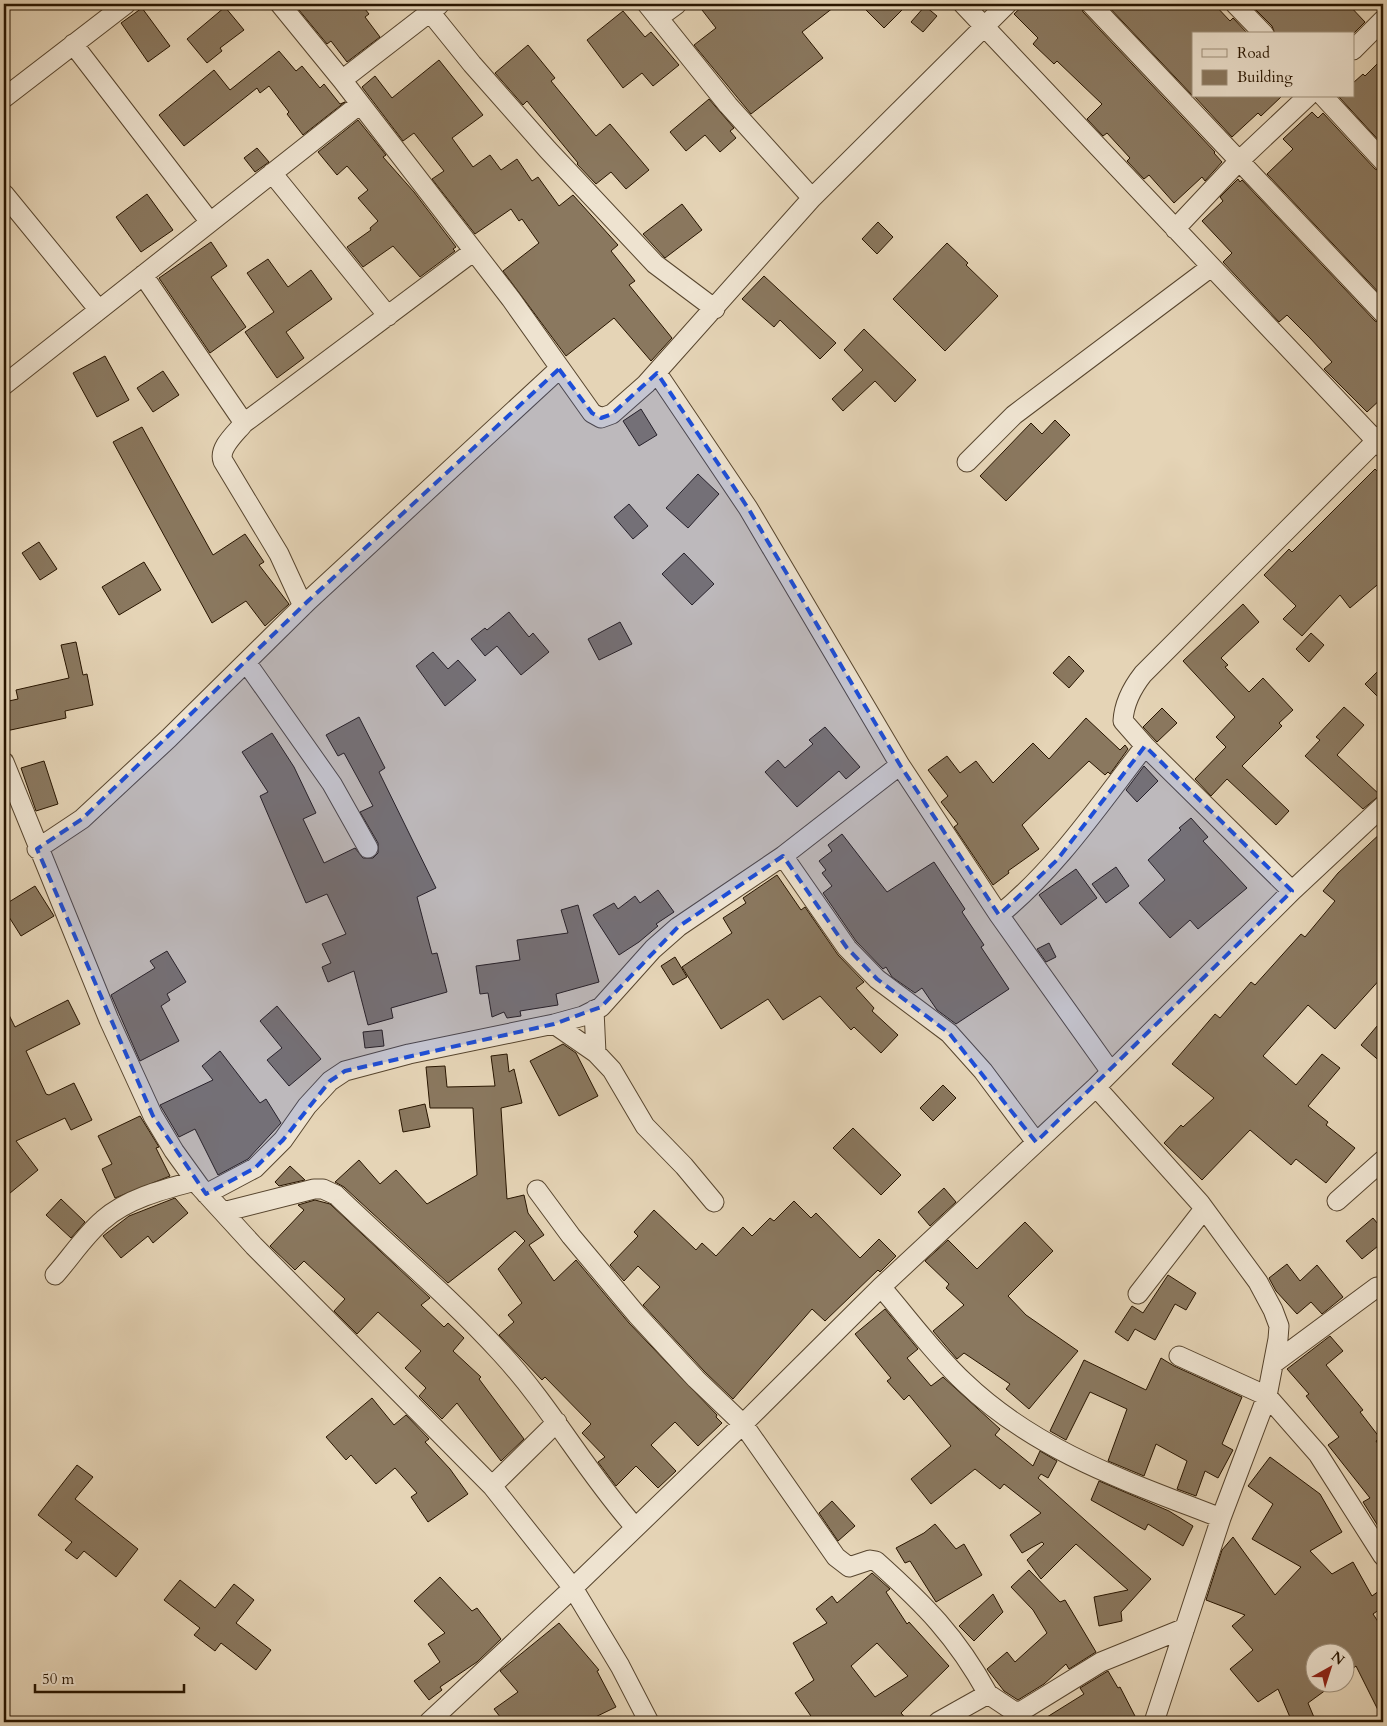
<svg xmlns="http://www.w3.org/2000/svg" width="1387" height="1726" font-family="Cardo,serif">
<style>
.building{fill:#8a785f;stroke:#281500;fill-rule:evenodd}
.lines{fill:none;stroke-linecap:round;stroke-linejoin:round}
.minor-casing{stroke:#57452e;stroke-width:21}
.minor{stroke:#eee3d0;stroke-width:19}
.marked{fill:#1d4ed8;fill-opacity:0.2;stroke:#1d4ed8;stroke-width:4;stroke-dasharray:10 6;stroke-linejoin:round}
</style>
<rect width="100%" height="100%" fill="#e5d4b6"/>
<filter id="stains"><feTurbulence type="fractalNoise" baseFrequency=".004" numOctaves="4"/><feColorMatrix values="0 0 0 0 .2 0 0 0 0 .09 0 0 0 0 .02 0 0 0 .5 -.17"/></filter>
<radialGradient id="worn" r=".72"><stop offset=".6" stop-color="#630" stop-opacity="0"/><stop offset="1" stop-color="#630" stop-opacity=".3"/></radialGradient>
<!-- building -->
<path class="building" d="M 294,4 L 361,4 L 369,14 L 365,17 L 380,37 L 347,62 L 331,41 L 327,44 Z
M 710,4 L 838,4 L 802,32 L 823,58 L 751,114 L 694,45 L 716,28 L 702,10 Z
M 860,4 L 908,4 L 884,28 Z
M 1025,4 L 1080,4 L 1083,12 L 1215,152 L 1214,153 L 1222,162 L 1205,181 L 1202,177 L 1174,203 L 1149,175 L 1144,179 L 1127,161 L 1130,158 L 1107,133 L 1103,136 L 1087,119 L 1102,104 L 1057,61 L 1054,64 L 1033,44 L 1038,38 L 1014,14 Z
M 1106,4 L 1214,4 L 1230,21 L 1233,18 L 1248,34 L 1193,34 L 1193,96 Z
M 1250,4 L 1348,4 L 1365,22 L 1353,34 L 1275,34 L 1272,26 Z
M 925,6 L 937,16 L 923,32 L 911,22 Z
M 225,7 L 244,30 L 220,48 L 222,51 L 207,63 L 187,39 Z
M 142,8 L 170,46 L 148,62 L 121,23 Z
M 623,11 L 645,37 L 651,32 L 679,65 L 653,86 L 642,73 L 623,88 L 587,40 Z
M 528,45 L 555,78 L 551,81 L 596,136 L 610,124 L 649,170 L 626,189 L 611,172 L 596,184 L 577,164 L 578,163 L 527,101 L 523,105 L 495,73 Z
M 279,51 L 296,71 L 302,66 L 320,88 L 324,84 L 340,104 L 345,102 L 303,135 L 287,114 L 289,112 L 269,86 L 260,93 L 257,88 L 184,146 L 159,115 L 214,70 L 230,90 Z
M 1383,58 L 1383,145 L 1339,97 L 1353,96 L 1353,83 L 1363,74 L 1365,76 Z
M 439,60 L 483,115 L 452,138 L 473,167 L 490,155 L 501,170 L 517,159 L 532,181 L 538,177 L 559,206 L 573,195 L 618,245 L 611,251 L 635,281 L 629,285 L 672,338 L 651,361 L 614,318 L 566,356 L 503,271 L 539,243 L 522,219 L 519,221 L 511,209 L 475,234 L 432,179 L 444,171 L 414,133 L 403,141 L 362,87 L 375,76 L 392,98 Z
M 1194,96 L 1282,96 L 1261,116 L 1258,113 L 1232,137 Z
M 709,99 L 734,128 L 730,131 L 736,138 L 720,152 L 705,135 L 686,151 L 670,132 Z
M 1312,112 L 1318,118 L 1323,113 L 1375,169 L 1383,172 L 1383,297 L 1267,174 L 1293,149 L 1283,139 Z
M 358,120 L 386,155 L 383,157 L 414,192 L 456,247 L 453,249 L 455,251 L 420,277 L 393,246 L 363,267 L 347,247 L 371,230 L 370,228 L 378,221 L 358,198 L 368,190 L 347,166 L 337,175 L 318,152 Z
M 257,148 L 269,162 L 255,172 L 244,158 Z
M 1238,179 L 1240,182 L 1242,180 L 1375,321 L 1383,324 L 1383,397 L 1367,412 L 1324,369 L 1332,362 L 1310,338 L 1287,315 L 1279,322 L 1223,262 L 1232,253 L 1202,221 L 1223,201 L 1220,197 Z
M 147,194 L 173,230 L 141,252 L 116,217 Z
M 682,204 L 702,230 L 665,258 L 643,234 Z
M 878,222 L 893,237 L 877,254 L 862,239 Z
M 211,242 L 227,266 L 211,277 L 246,327 L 210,353 L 159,278 Z
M 947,243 L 968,263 L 966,265 L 998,296 L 945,351 L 893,299 Z
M 268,259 L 288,287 L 311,270 L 332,299 L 286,332 L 304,358 L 277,378 L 245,332 L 274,312 L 247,273 Z
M 764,276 L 836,343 L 820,359 L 780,320 L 774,327 L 742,299 Z
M 864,329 L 916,380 L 895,402 L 875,381 L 843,411 L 832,399 L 863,370 L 844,350 Z
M 105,356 L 129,400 L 97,417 L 73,373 Z
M 163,371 L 179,395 L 153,412 L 137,388 Z
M 641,409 L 657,435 L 639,446 L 623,421 Z
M 1055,420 L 1070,435 L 1006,501 L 980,476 L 1031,423 L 1042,434 Z
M 142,427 L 213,555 L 245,534 L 264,562 L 259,565 L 289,604 L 265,626 L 246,601 L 212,623 L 113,442 Z
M 1375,469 L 1383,477 L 1383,580 L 1350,608 L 1340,595 L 1302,636 L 1283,619 L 1296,606 L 1264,575 L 1289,549 L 1292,552 Z
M 698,474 L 719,494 L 688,528 L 666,508 Z
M 629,504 L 648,526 L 633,539 L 614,517 Z
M 39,542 L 57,569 L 40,580 L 22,553 Z
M 684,553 L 714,584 L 692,605 L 662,574 Z
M 144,562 L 161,590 L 119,615 L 102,587 Z
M 1243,604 L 1259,622 L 1221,658 L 1228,665 L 1225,667 L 1249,692 L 1263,678 L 1293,710 L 1279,723 L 1282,726 L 1242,766 L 1289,811 L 1276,825 L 1227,779 L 1211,796 L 1195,779 L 1226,747 L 1216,737 L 1235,717 L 1183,661 Z
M 509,612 L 529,637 L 533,633 L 549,652 L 521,675 L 497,646 L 485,656 L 471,639 L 485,628 L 487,630 Z
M 620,622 L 632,644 L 599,660 L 588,639 Z
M 1311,633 L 1324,645 L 1309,662 L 1296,649 Z
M 76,642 L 83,675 L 87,674 L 93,705 L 65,711 L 66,718 L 6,731 L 4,702 L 18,699 L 16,690 L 69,678 L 61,645 Z
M 433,652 L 448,669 L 458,660 L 476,680 L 445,706 L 416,666 Z
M 1069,656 L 1084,671 L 1069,688 L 1053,673 Z
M 1383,666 L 1383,702 L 1365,684 Z
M 1344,707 L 1364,725 L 1337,755 L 1380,795 L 1363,809 L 1305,756 L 1320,740 L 1316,737 Z
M 1162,708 L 1177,723 L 1157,742 L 1143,727 Z
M 359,717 L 385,768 L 379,772 L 436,888 L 417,897 L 432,954 L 437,953 L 447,992 L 391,1008 L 393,1018 L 368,1025 L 354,971 L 328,982 L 322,967 L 331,963 L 322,944 L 346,934 L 327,894 L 306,903 L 260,796 L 268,792 L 242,752 L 272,733 L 294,767 L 316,813 L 303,819 L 324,863 L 355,848 L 363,858 L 373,858 L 378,853 L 378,843 L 360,812 L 373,806 L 344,753 L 338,756 L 326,735 Z
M 1086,718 L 1120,750 L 1125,745 L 1128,749 L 1110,774 L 1108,772 L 1105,775 L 1089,761 L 1022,825 L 1039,849 L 1008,871 L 1009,873 L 993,885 L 954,827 L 958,824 L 941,802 L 948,796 L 928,770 L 947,756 L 960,773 L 976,761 L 993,783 L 1033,743 L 1049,759 Z
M 825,727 L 860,767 L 846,779 L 839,771 L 797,807 L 765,772 L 778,760 L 785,768 L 813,744 L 809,740 Z
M 44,761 L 58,804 L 36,811 L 21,768 Z
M 1144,766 L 1158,781 L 1137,802 L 1126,790 Z
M 1191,818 L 1208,837 L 1203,841 L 1247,888 L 1198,929 L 1190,920 L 1170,938 L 1139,903 L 1165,880 L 1148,860 L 1181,830 L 1179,828 Z
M 1383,831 L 1383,976 L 1335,1029 L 1308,1005 L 1263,1056 L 1296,1085 L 1322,1054 L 1340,1068 L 1308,1106 L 1328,1122 L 1326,1125 L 1355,1148 L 1326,1183 L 1296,1159 L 1291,1165 L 1250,1130 L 1202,1180 L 1164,1143 L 1181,1125 L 1183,1127 L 1214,1098 L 1172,1064 L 1215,1014 L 1220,1018 L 1251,982 L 1255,985 L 1301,934 L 1305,937 L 1335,901 L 1323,891 L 1338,873 Z
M 842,834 L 887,892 L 934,862 L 965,909 L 962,912 L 984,945 L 981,947 L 1009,989 L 956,1024 L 937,1010 L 922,988 L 915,993 L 892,977 L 886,967 L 883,969 L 856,941 L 823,893 L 832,886 L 822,873 L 826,870 L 819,861 L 832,851 L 828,845 Z
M 1116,867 L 1129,886 L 1106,903 L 1092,884 Z
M 1076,869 L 1097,898 L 1061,925 L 1039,895 Z
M 777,875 L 801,910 L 805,907 L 838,955 L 864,982 L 856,988 L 874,1008 L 872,1011 L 898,1035 L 881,1053 L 854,1027 L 851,1030 L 820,996 L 783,1020 L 768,999 L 721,1029 L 682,967 L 732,933 L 723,918 L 746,903 L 743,898 Z
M 35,886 L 54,916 L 21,936 L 4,909 L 4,905 Z
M 658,890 L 674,912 L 656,924 L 658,926 L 639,942 L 619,955 L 593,915 L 614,903 L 618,909 L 635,896 L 640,903 Z
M 578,905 L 599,982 L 556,994 L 558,1005 L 520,1011 L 521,1016 L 507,1018 L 504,1012 L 492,1017 L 488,993 L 480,994 L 476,966 L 520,960 L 517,940 L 568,933 L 561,910 Z
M 1049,943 L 1056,957 L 1046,962 L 1037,949 Z
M 167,951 L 186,982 L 167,994 L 170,1000 L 161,1006 L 179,1041 L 140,1061 L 111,995 L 155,968 L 150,961 Z
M 675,957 L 687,977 L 673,985 L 661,966 Z
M 68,1000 L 80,1024 L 26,1051 L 46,1094 L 49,1095 L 74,1083 L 92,1120 L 71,1130 L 65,1118 L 16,1141 L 38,1170 L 4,1198 L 4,1005 L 15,1027 Z
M 277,1006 L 321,1059 L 289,1086 L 267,1060 L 282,1048 L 260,1021 Z
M 1383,1019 L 1383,1064 L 1361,1045 Z
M 382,1030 L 384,1046 L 365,1048 L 363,1032 Z
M 563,1044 L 576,1053 L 598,1096 L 559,1116 L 530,1061 Z
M 220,1051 L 260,1103 L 266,1099 L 281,1123 L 248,1159 L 218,1175 L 195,1129 L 179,1137 L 160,1105 L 213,1080 L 202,1066 Z
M 507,1054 L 509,1072 L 514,1069 L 522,1103 L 501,1108 L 507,1199 L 524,1195 L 528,1213 L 544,1235 L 529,1245 L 554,1281 L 576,1260 L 629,1323 L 717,1415 L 716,1417 L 722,1423 L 698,1446 L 675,1422 L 651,1445 L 676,1471 L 658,1488 L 636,1466 L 616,1486 L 598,1462 L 605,1457 L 582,1433 L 591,1424 L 545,1377 L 542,1380 L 499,1335 L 514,1322 L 508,1315 L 522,1303 L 498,1269 L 525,1241 L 515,1231 L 448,1283 L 344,1187 L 335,1182 L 359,1160 L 380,1184 L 396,1170 L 427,1204 L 477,1175 L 473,1108 L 430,1108 L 426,1067 L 445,1066 L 447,1087 L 495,1086 L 491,1056 Z
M 943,1085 L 956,1098 L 933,1121 L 920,1108 Z
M 425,1104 L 430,1127 L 403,1132 L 399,1110 Z
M 140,1116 L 159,1147 L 156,1148 L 170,1176 L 115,1198 L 102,1169 L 112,1164 L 98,1136 Z
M 853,1128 L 901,1175 L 881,1195 L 833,1148 Z
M 290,1166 L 305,1180 L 279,1186 L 275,1182 Z
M 944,1188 L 956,1202 L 930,1226 L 918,1212 Z
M 175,1198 L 188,1213 L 153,1243 L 148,1236 L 121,1258 L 103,1236 L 129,1216 Z
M 61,1199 L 85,1222 L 71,1238 L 46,1215 Z
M 315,1200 L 330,1204 L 412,1281 L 430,1298 L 421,1305 L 444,1327 L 448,1323 L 464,1338 L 453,1351 L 481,1377 L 479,1379 L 524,1439 L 501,1461 L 457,1403 L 442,1419 L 419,1396 L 426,1388 L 405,1368 L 421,1351 L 378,1312 L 357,1334 L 334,1311 L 345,1299 L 304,1261 L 295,1270 L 270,1246 L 304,1210 L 298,1205 Z
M 794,1201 L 811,1218 L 816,1213 L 860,1258 L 879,1239 L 896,1256 L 880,1272 L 878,1270 L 825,1321 L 812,1309 L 733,1399 L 704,1371 L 643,1305 L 660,1287 L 638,1266 L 624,1281 L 610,1265 L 638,1236 L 634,1232 L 654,1210 L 696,1250 L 702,1243 L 716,1256 L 743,1227 L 752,1236 L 770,1218 L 774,1221 Z
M 1373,1218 L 1383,1230 L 1383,1242 L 1362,1259 L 1346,1241 Z
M 1025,1222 L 1053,1251 L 1008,1296 L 1026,1315 L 1078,1351 L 1029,1409 L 1006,1389 L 1010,1384 L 964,1353 L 957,1359 L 933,1331 L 964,1305 L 946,1288 L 949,1284 L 925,1261 L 948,1240 L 977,1269 Z
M 1287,1264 L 1300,1281 L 1317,1265 L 1343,1297 L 1322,1314 L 1311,1302 L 1297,1314 L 1276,1291 L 1269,1278 Z
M 1168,1275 L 1196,1293 L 1186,1310 L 1175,1304 L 1155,1340 L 1135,1329 L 1128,1341 L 1115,1332 L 1132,1306 L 1143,1313 Z
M 885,1309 L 918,1349 L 907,1358 L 931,1386 L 943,1377 L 1000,1429 L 995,1435 L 1033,1466 L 1040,1451 L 1057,1461 L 1048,1478 L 1041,1474 L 1038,1478 L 1151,1579 L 1121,1612 L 1122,1621 L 1099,1626 L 1094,1597 L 1128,1590 L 1076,1544 L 1041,1579 L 1027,1560 L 1044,1544 L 1042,1542 L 1022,1553 L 1010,1535 L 1041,1513 L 1004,1484 L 1000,1489 L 975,1469 L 931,1504 L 911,1479 L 951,1446 L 909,1395 L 904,1400 L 887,1381 L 891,1378 L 855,1334 Z
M 1330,1336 L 1343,1351 L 1326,1365 L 1363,1410 L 1360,1412 L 1380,1438 L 1376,1441 L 1383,1451 L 1383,1534 L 1363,1502 L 1370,1498 L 1328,1445 L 1339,1437 L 1306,1396 L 1309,1394 L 1287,1369 Z
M 1161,1358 L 1174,1366 L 1242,1397 L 1222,1444 L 1233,1450 L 1218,1478 L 1205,1471 L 1196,1496 L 1177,1489 L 1187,1461 L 1156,1444 L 1144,1476 L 1108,1461 L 1127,1409 L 1090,1392 L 1066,1440 L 1050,1431 L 1084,1360 L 1146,1390 Z
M 372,1398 L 394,1425 L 406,1415 L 429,1439 L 425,1442 L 450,1469 L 468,1494 L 428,1522 L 411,1497 L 417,1493 L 395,1468 L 376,1484 L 351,1455 L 346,1460 L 326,1437 Z
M 1270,1457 L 1320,1494 L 1342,1532 L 1310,1551 L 1332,1574 L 1353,1562 L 1372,1596 L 1383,1588 L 1383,1607 L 1373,1614 L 1383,1629 L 1383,1720 L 1356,1666 L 1344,1675 L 1344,1654 L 1314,1654 L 1314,1684 L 1334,1684 L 1308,1703 L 1316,1722 L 1292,1722 L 1278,1689 L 1258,1702 L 1230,1669 L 1253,1650 L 1232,1626 L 1245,1615 L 1206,1600 L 1222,1550 L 1233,1537 L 1275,1595 L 1301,1567 L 1252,1539 L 1273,1504 L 1248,1486 Z
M 77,1465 L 93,1477 L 75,1499 L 138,1549 L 116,1577 L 84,1551 L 77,1559 L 65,1550 L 72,1542 L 38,1515 Z
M 1099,1481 L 1169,1511 L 1193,1526 L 1183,1546 L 1148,1524 L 1145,1530 L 1091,1500 Z
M 832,1501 L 855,1526 L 838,1541 L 819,1513 Z
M 935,1524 L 956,1549 L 964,1544 L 982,1575 L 936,1602 L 910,1561 L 905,1563 L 896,1548 L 924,1533 Z
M 1029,1570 L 1060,1602 L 1065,1600 L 1096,1652 L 1069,1669 L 1066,1664 L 1044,1684 L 1018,1700 L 1004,1691 L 987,1669 L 1007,1652 L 1015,1662 L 1047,1633 L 1033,1610 L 1011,1587 Z
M 872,1573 L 890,1589 L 886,1592 L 907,1624 L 909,1622 L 949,1666 L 901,1713 L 909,1722 L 815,1722 L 795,1693 L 814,1680 L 793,1643 L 827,1623 L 816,1609 L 832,1596 L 837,1603 ZM 877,1643 L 908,1676 L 875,1697 L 851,1666 Z
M 440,1577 L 472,1611 L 477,1608 L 501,1639 L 477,1662 L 440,1687 L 442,1690 L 429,1700 L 414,1681 L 440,1662 L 428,1644 L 445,1633 L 414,1601 Z
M 180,1580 L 215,1608 L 234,1584 L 254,1600 L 236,1623 L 271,1650 L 256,1670 L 221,1643 L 215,1651 L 194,1635 L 200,1628 L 164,1600 Z
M 993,1594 L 1003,1612 L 974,1641 L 959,1626 Z
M 559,1623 L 599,1670 L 597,1671 L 616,1707 L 585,1722 L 504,1722 L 494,1709 L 518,1692 L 500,1671 Z
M 1108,1671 L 1118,1688 L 1120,1687 L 1136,1718 L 1128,1722 L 1039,1722 L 1084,1694 L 1080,1688 Z"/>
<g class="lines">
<!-- minor casing -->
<g class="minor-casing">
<path id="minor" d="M 280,4 L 342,80 L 511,299 L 592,413 L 601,418 L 612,414 L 646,384 L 812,198 L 1007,4
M 647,4 L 728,105 L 812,198
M 963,4 L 1383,448
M 1091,4 L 1383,313
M 1235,4 L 1264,34
M 430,12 L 472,64 L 548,150 L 655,264 L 715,309
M 658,18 L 677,4
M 73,44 L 210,222
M 1353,50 L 1383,20
M 342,80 L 439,5
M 1323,96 L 1383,161
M 4,98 L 126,4
M 272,173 L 388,316
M 4,194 L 99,310
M 1175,229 L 1239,161 L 1308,96
M 143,275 L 244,423 L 474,251
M 657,373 L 748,508 L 900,765
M 4,385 L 360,104
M 244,423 C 236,433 218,448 223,461 L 279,554 L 303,606
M 967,462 L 1014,415 L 1211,267
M 246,662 L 332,784 L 368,848
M 4,762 L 109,1020 L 153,1116 L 174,1151 L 200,1187 L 254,1246 L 492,1486 L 573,1588 L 429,1722
M 37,849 L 82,819 L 169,738 L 308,601 L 559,369
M 783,856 L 847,948 L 877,979 L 949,1033 L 983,1071 L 1036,1142
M 1292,891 L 1145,746 L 1123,721 C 1124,703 1132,688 1143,674 L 1383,434
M 999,915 C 1057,868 1099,805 1145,746
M 594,1010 L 596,1053
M 554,1024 L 596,1053 L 612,1070 L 645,1126 L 684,1166 L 714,1202
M 1096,1087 L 1200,1203 L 1258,1282 L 1273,1310 L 1279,1326 L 1278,1339 L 1267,1396 L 1221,1518 L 1154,1722
M 537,1190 L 571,1236 L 637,1315 L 696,1379 L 743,1424 L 836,1557 L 849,1567 L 870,1560 L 876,1561 C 925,1605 956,1636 988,1694 L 938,1722
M 206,1194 L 255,1168 L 283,1140 L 307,1106 L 330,1081 L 345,1071 L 409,1054 L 554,1024 L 583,1016 L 601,1007 L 653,949 L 678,927 L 783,856 L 900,765 L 999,915 L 1111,1072
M 1337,1201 L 1383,1160
M 223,1212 L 314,1189 L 323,1189 L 336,1195 C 391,1248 450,1297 501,1353 C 551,1407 586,1472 635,1527
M 55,1275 C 71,1257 85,1235 103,1220 C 128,1198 165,1189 195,1181
M 881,1287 C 908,1318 934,1354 964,1382 C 1037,1452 1129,1482 1221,1518
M 1138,1294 L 1204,1209
M 1179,1356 L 1267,1396 L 1318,1454 L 1383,1556
M 1274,1363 L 1377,1287
M 492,1486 L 557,1422
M 988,1694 L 1012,1710 L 1020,1712 L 1101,1662 L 1185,1628
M 649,1722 L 620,1666 L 573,1588 L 743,1424 L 881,1287 L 1096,1087 L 1292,891 L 1383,806"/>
</g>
<!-- minor -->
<use href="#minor" class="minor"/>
</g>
<!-- marked area -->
<path class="marked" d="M 559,369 L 592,413 L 601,418 L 612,414 L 657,373 L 748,508 L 900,765 L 999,915 L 1057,860 L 1145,746 L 1292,891 L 1036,1142 L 949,1033 L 877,979 L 847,948 L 783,856 L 678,927 L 601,1007 L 554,1024 L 345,1071 L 330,1081 L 283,1140 L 255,1168 L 206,1194 L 153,1116 L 37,849 L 82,819 L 308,601 Z"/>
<!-- margin -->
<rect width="1387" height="1726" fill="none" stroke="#e5d4b6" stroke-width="20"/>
<rect x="5" y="5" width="1377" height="1716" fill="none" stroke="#281500" stroke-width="2.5"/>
<rect x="10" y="10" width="1367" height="1706" fill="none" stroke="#281500"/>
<!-- legend -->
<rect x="1192" y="32" width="162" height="65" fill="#eee3d0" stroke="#9f917d"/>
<rect x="1202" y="49" width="25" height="8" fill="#eee3d0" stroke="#9f917d"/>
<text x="1237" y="58" font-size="15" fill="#281500">Road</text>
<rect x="1202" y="70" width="25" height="15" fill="#8a785f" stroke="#9f917d"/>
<text x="1237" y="82" font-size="15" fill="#281500">Building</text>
<!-- north arrow -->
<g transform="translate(1330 1668) rotate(39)"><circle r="24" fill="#eee3d0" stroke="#9f917d"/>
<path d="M0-4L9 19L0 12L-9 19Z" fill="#8f2418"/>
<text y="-8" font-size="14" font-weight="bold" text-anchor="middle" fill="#281500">N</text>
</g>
<!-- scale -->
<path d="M35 1684v8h149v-8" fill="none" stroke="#281500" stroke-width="2.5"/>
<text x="42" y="1684" font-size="15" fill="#281500" stroke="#eee3d0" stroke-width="4" paint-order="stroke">50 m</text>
<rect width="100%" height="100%" filter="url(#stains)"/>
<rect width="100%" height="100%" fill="url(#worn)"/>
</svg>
